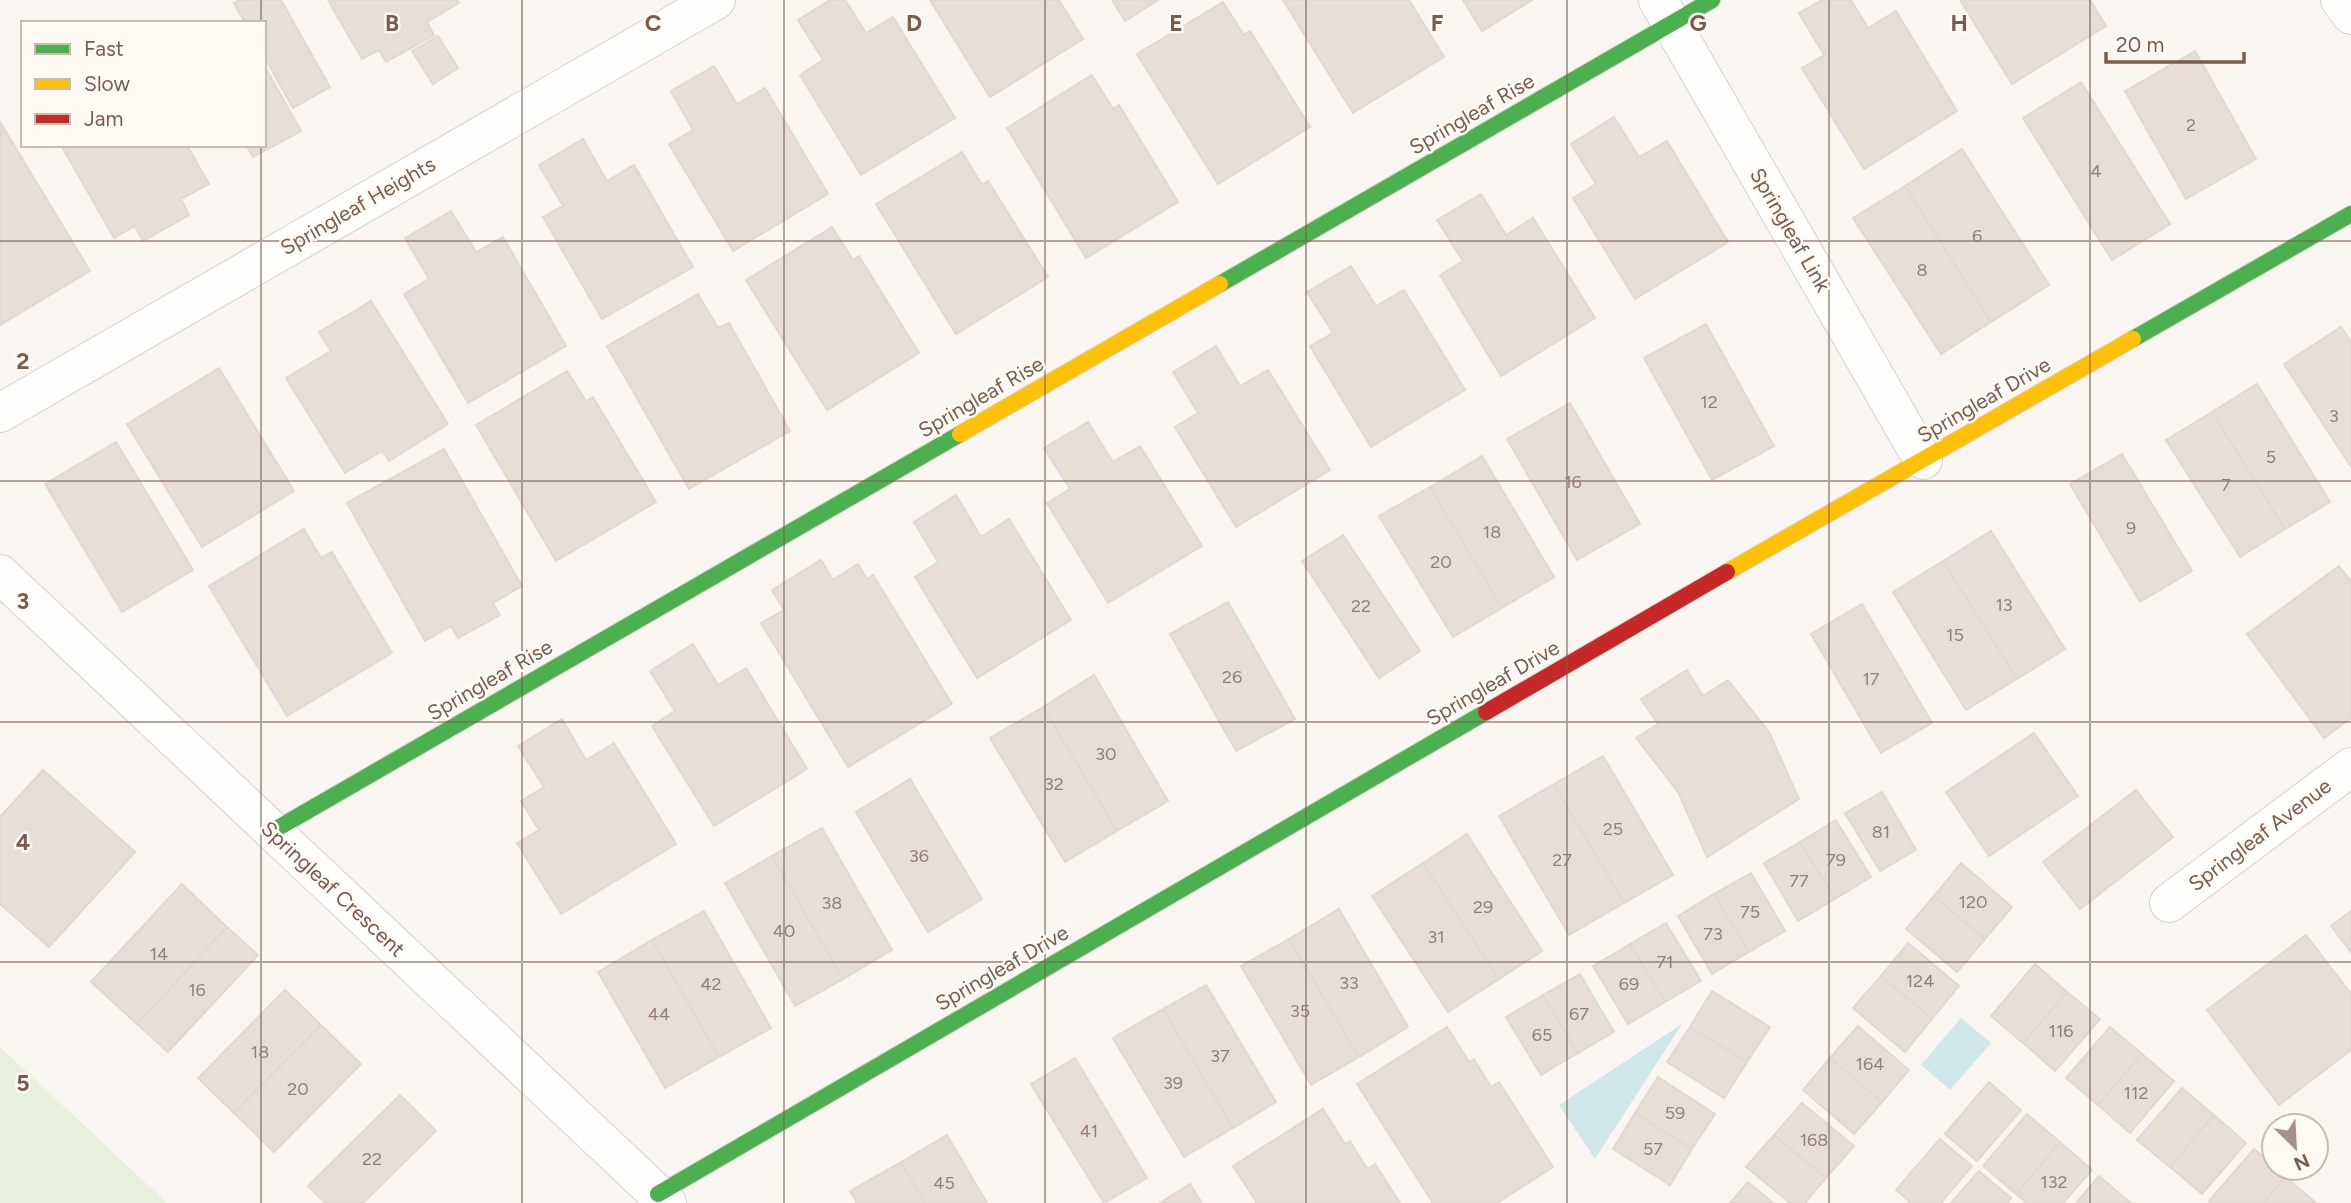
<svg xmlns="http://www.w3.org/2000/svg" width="2351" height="1203" font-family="Figtree,sans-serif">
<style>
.green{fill:#e7f0db}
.water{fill:#d0e8ea}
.building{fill:#e6ded7;stroke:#e2d8d2;stroke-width:2}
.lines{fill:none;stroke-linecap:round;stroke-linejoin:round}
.street-casing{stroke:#d7d1cb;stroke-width:40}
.fast-casing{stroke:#d9d2cb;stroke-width:18}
.slow-casing{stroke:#d9d2cb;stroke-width:18}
.jam-casing{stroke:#d9d2cb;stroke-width:18}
.street{stroke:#fefefd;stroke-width:38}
.fast{stroke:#4caf50;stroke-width:16}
.slow{stroke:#ffc107;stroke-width:16}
.jam{stroke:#c62828;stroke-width:16}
.grid{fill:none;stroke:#7a5c4d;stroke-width:2;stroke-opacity:0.55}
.labels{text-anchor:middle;stroke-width:5;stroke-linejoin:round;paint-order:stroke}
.number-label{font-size:18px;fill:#977e72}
.street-label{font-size:21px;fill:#7a5c4d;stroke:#fffaf3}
.grid-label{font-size:23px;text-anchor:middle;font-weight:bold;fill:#7a5c4d;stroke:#fffaf3;stroke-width:5;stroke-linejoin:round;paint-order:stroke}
</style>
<rect width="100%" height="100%" fill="#f9f5f0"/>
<!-- green -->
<path class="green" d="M 0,1047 L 167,1203 L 0,1203 Z"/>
<!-- water -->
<path class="water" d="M 1961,1018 L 1991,1043 L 1950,1090 L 1921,1065 Z
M 1682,1024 L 1595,1159 L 1559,1105 Z"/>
<!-- building -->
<path class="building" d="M 240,0 L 281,0 L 330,87 L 293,108 L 264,56 L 264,23 L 245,23 L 234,3 Z
M 328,0 L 457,0 L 459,3 L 427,22 L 434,35 L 386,62 L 379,50 L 362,59 Z
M 830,0 L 845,0 L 866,33 L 893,17 L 955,118 L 861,175 L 800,75 L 823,60 L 798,20 Z
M 930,0 L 1059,0 L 1083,39 L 990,97 Z
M 1112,0 L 1158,0 L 1125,21 Z
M 1283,0 L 1409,0 L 1444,57 L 1353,113 Z
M 1463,0 L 1532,0 L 1482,31 Z
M 1822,0 L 1851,0 L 1868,28 L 1896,11 L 1957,111 L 1864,169 L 1802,68 L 1824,55 L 1799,13 Z
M 1960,0 L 2090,0 L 2106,26 L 2012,84 Z
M 1223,2 L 1244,35 L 1250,31 L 1310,127 L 1218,184 L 1137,54 Z
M 438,36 L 458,68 L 433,84 L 412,51 Z
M 2195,51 L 2256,159 L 2186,199 L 2125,91 Z
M 264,65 L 301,131 L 253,157 L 246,145 L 264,145 Z
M 714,66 L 737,104 L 765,88 L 828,194 L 733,251 L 669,144 L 693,130 L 671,91 Z
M 1092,75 L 1113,109 L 1119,105 L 1178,202 L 1086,258 L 1007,128 Z
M 2081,82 L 2170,224 L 2112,260 L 2023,118 Z
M 1614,117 L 1639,157 L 1667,141 L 1728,242 L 1635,299 L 1573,198 L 1596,184 L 1571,144 Z
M 0,122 L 90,271 L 0,325 Z
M 583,139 L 607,181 L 634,165 L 693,267 L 602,319 L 543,217 L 563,206 L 539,165 Z
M 61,145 L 187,145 L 209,184 L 181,199 L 189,215 L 143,241 L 135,226 L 114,238 Z
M 1962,149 L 2049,285 L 1991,322 L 1905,186 Z
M 962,152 L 982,185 L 988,181 L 1048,277 L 956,334 L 876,204 Z
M 1905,186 L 1991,322 L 1941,354 L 1853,218 Z
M 1481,194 L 1506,235 L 1533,218 L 1595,318 L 1501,376 L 1440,275 L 1463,261 L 1437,220 Z
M 451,211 L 476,252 L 503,237 L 566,346 L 468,403 L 404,294 L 429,279 L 405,238 Z
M 832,227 L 853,260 L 859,256 L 919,353 L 827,410 L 746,280 Z
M 1351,266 L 1376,306 L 1404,290 L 1465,390 L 1371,447 L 1310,346 L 1333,333 L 1307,292 Z
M 698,294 L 718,328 L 729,323 L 790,431 L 689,489 L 607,346 Z
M 371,301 L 448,424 L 389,461 L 382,451 L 345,473 L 286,378 L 331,351 L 319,332 Z
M 1706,324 L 1774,446 L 1712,480 L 1644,358 Z
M 2341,327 L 2351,342 L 2351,467 L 2284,364 Z
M 1216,346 L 1240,386 L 1268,370 L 1330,470 L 1236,527 L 1175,427 L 1198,413 L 1173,372 Z
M 219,368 L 294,491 L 202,547 L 127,424 Z
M 567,371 L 586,401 L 593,397 L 656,502 L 556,561 L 476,425 Z
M 2257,384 L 2330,502 L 2285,529 L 2212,412 Z
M 1570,403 L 1640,524 L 1577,560 L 1507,439 Z
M 2212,412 L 2285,529 L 2240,557 L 2166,440 Z
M 1088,422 L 1113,462 L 1140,446 L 1202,546 L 1108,603 L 1047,503 L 1070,489 L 1044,448 Z
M 116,442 L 193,570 L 122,612 L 45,484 Z
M 444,449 L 522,586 L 493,603 L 500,615 L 458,638 L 451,626 L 425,641 L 347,503 Z
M 2122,454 L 2192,571 L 2140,602 L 2070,484 Z
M 1482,456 L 1554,577 L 1502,608 L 1430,487 Z
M 1430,487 L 1502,608 L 1453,637 L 1379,516 Z
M 956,495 L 981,537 L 1009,519 L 1071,620 L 977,678 L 915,577 L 938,562 L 914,522 Z
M 304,529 L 321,558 L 332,552 L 392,653 L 287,716 L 209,586 Z
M 1991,531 L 2065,649 L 2017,679 L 1943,561 Z
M 1343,535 L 1420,651 L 1379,678 L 1302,561 Z
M 821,560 L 833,580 L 858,564 L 867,579 L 873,575 L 952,704 L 848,767 L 761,623 L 784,610 L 772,590 Z
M 1943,561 L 2017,679 L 1966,710 L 1893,592 Z
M 2339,566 L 2351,581 L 2351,718 L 2324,738 L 2247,634 Z
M 1228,602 L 1295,719 L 1236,751 L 1170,634 Z
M 1862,604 L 1932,723 L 1881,753 L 1811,634 Z
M 693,644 L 718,685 L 746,668 L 807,769 L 714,826 L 652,726 L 675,711 L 650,671 Z
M 1687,670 L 1703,696 L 1728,680 L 1769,732 L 1799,799 L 1707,857 L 1678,792 L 1636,738 L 1658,724 L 1641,699 Z
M 1094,675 L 1168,801 L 1117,831 L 1043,707 Z
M 1043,707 L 1117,831 L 1065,862 L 990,738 Z
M 562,719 L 586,760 L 614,743 L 676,844 L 561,914 L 517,843 L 539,830 L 521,801 L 544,787 L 518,746 Z
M 2034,733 L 2078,796 L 1989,856 L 1946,792 Z
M 1603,756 L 1673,875 L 1624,903 L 1554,784 Z
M 43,770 L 135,852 L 49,947 L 0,904 L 0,817 Z
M 910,779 L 982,899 L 928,932 L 856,812 Z
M 1554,784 L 1624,903 L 1569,935 L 1499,816 Z
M 2136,790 L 2173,837 L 2080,909 L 2043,862 Z
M 1882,792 L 1916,850 L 1880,871 L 1845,813 Z
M 1836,820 L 1871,877 L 1835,899 L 1800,842 Z
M 822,828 L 892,950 L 843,979 L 772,856 Z
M 1467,834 L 1542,951 L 1499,979 L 1423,863 Z
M 1800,842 L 1835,899 L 1798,921 L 1764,863 Z
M 772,856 L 843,979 L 795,1006 L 725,883 Z
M 1423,863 L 1499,979 L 1448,1012 L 1372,896 Z
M 1961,863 L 2012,907 L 1985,939 L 1934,896 Z
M 1751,873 L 1785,931 L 1749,952 L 1714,894 Z
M 182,884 L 227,927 L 137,1024 L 91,982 Z
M 1714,894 L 1749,952 L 1712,974 L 1678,916 Z
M 1934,896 L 1985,939 L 1957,972 L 1906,929 Z
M 1339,909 L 1408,1027 L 1359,1057 L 1289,939 Z
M 704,911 L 771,1028 L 719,1057 L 652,940 Z
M 2351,911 L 2351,952 L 2331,926 Z
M 1666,923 L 1701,981 L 1665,1002 L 1630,944 Z
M 227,927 L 258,955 L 168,1052 L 137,1024 Z
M 2306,935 L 2351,994 L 2351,1050 L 2279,1105 L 2207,1010 Z
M 1289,939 L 1359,1057 L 1311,1085 L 1241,966 Z
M 652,940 L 719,1057 L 665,1088 L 598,972 Z
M 1908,943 L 1959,986 L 1932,1019 L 1881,976 Z
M 1630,944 L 1665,1002 L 1628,1024 L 1593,966 Z
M 2035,964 L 2067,992 L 2023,1043 L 1991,1016 Z
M 1580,974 L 1614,1032 L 1578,1053 L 1543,995 Z
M 1881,976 L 1932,1019 L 1905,1052 L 1853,1008 Z
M 1206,985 L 1276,1102 L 1233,1128 L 1163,1009 Z
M 285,990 L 321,1025 L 234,1113 L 198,1078 Z
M 1712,991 L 1770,1027 L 1747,1062 L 1690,1027 Z
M 2067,992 L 2100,1019 L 2055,1071 L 2023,1043 Z
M 1543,995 L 1578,1053 L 1541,1075 L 1506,1017 Z
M 1163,1009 L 1233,1128 L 1184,1157 L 1113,1038 Z
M 321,1025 L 361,1064 L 274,1152 L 234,1113 Z
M 1858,1026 L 1909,1070 L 1882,1102 L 1830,1058 Z
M 1447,1027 L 1469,1062 L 1474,1059 L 1491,1087 L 1499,1082 L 1553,1167 L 1497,1203 L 1433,1203 L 1357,1084 Z
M 1690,1027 L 1747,1062 L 1724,1098 L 1667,1062 Z
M 2110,1027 L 2142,1054 L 2098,1105 L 2066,1078 Z
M 2142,1054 L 2174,1081 L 2130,1133 L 2098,1105 Z
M 1075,1058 L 1147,1178 L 1104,1203 L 1031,1084 Z
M 1830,1058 L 1882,1102 L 1854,1134 L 1803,1090 Z
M 1658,1077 L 1715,1114 L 1692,1149 L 1635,1113 Z
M 1989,1082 L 2021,1110 L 1977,1161 L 1945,1134 Z
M 2182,1088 L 2214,1115 L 2170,1167 L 2137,1140 Z
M 400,1095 L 436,1131 L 363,1203 L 325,1203 L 308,1186 Z
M 1802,1103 L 1854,1146 L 1826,1178 L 1774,1135 Z
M 1323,1109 L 1345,1144 L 1350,1141 L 1367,1169 L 1375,1164 L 1400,1203 L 1257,1203 L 1233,1166 Z
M 1635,1113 L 1692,1149 L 1670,1185 L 1613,1149 Z
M 2027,1114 L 2060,1142 L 2016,1194 L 1983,1166 Z
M 2214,1115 L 2246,1143 L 2202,1194 L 2170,1167 Z
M 947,1135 L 987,1203 L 925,1203 L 901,1162 Z
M 1774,1135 L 1826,1178 L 1805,1203 L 1790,1203 L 1746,1167 Z
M 1940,1139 L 1972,1166 L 1941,1203 L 1911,1203 L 1896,1190 Z
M 2060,1142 L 2092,1170 L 2063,1203 L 2027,1203 L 2016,1194 Z
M 2254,1149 L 2286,1177 L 2263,1203 L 2212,1203 L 2209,1201 Z
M 901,1162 L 925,1203 L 857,1203 L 850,1191 Z
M 1979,1171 L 2011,1198 L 2007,1203 L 1951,1203 Z
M 2099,1176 L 2131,1203 L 2076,1203 Z
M 2286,1177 L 2316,1203 L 2263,1203 Z
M 1748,1182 L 1773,1203 L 1730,1203 Z
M 1190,1184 L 1202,1203 L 1160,1203 Z"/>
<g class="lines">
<!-- street casing -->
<g class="street-casing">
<path id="street" d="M 1658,0 L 1923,460
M 2340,0 L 2351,15
M 0,413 L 716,0
M 0,574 L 667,1203
M 2169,903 L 2351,767"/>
</g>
<!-- fast casing -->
<g class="fast-casing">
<path id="fast" d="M 1220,284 L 1712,0
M 2133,339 L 2351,214
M 271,832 L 960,434
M 658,1194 L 1486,712"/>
</g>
<!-- slow casing -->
<g class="slow-casing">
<path id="slow" d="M 960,434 L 1220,284
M 1727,572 L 2133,339"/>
</g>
<!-- jam casing -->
<g class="jam-casing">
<path id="jam" d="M 1486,712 L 1727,572"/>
</g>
<!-- street -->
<use href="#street" class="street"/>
<!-- fast -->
<use href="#fast" class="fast"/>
<!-- slow -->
<use href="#slow" class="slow"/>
<!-- jam -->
<use href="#jam" class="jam"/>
</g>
<!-- grid -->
<path class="grid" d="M 261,0 L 261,23M 522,0 L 522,1203M 784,0 L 784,1203M 1045,0 L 1045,1203M 1306,0 L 1306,1203M 1567,0 L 1567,1203M 1829,0 L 1829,1203M 2090,0 L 2090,1203M 261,145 L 261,1203M 0,241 L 2351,241M 0,481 L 2351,481M 0,722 L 2351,722M 0,962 L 2351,962"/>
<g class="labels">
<!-- number labels -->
<g class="number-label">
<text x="2191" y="131">2</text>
<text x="2096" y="177">4</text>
<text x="1977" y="242">6</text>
<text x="1922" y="276">8</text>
<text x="1709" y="408">12</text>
<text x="2334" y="422">3</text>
<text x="2271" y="463">5</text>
<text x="1573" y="488">16</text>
<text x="2226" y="491">7</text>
<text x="2131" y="534">9</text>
<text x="1492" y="538">18</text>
<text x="1441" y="568">20</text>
<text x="2004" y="611">13</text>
<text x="1361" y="612">22</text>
<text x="1955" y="641">15</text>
<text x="1232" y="683">26</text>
<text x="1871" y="685">17</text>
<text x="1106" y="760">30</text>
<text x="1054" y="790">32</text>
<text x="1613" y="835">25</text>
<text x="1881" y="838">81</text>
<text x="919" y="862">36</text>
<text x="1562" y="866">27</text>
<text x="1836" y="866">79</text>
<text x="1799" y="887">77</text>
<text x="1973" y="908">120</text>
<text x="832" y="909">38</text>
<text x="1483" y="913">29</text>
<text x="1750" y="918">75</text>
<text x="784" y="937">40</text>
<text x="1713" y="940">73</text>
<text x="1436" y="943">31</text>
<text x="159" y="960">14</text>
<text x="1665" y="968">71</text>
<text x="1920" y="987">124</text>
<text x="1349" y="989">33</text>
<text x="711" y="990">42</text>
<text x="1629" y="990">69</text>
<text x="197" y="996">16</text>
<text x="1300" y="1017">35</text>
<text x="659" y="1020">44</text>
<text x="1579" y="1020">67</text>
<text x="2061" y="1037">116</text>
<text x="1542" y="1041">65</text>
<text x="260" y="1058">18</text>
<text x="1220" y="1062">37</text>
<text x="1870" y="1070">164</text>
<text x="1173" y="1089">39</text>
<text x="298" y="1095">20</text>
<text x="2136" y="1099">112</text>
<text x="1675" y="1119">59</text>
<text x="1089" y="1137">41</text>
<text x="1814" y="1146">168</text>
<text x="1653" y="1155">57</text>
<text x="372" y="1165">22</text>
<text x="2054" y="1188">132</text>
<text x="944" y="1189">45</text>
</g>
<!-- street labels -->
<g class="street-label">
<text transform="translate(1472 114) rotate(-30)" y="7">Springleaf Rise</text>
<text transform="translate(358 206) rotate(-30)" y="7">Springleaf Heights</text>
<text transform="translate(1790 230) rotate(60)" y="7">Springleaf Link</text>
<text transform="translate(981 397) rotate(-30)" y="7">Springleaf Rise</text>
<text transform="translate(1984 400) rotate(-30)" y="7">Springleaf Drive</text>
<text transform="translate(490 680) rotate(-30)" y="7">Springleaf Rise</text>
<text transform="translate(1493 683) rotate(-30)" y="7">Springleaf Drive</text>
<text transform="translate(2260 835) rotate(-37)" y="7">Springleaf Avenue</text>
<text transform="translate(333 889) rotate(43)" y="7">Springleaf Crescent</text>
<text transform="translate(1002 968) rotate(-30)" y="7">Springleaf Drive</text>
</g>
</g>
<g class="grid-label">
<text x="392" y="31">B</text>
<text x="653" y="31">C</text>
<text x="914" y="31">D</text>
<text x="1176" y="31">E</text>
<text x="1437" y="31">F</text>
<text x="1698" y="31">G</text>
<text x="1959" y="31">H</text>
<text x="23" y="369">2</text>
<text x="23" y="609">3</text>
<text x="23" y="850">4</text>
<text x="23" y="1091">5</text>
</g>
<!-- legend -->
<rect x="21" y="21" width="245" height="126" fill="#fffaf3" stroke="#cabbb1" stroke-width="2"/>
<rect x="35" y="44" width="35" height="10" fill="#4caf50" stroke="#cabbb1" stroke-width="2"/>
<text x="84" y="56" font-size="21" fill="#7a5c4d">Fast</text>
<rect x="35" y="79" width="35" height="10" fill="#ffc107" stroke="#cabbb1" stroke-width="2"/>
<text x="84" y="91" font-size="21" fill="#7a5c4d">Slow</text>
<rect x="35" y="114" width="35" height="10" fill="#c62828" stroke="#cabbb1" stroke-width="2"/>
<text x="84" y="126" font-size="21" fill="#7a5c4d">Jam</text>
<!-- north arrow -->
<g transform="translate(2295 1147) rotate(156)"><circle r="33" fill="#fffaf3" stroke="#cabbb1" stroke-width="2"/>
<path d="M0-5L12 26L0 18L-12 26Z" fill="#a69286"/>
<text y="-10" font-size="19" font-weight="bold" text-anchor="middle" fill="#7a5c4d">N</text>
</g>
<!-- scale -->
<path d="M2106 52v10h138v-10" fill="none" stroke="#7a5c4d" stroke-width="3.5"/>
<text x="2116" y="52" font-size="21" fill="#7a5c4d" stroke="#fffaf3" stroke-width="5" paint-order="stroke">20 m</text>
</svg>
